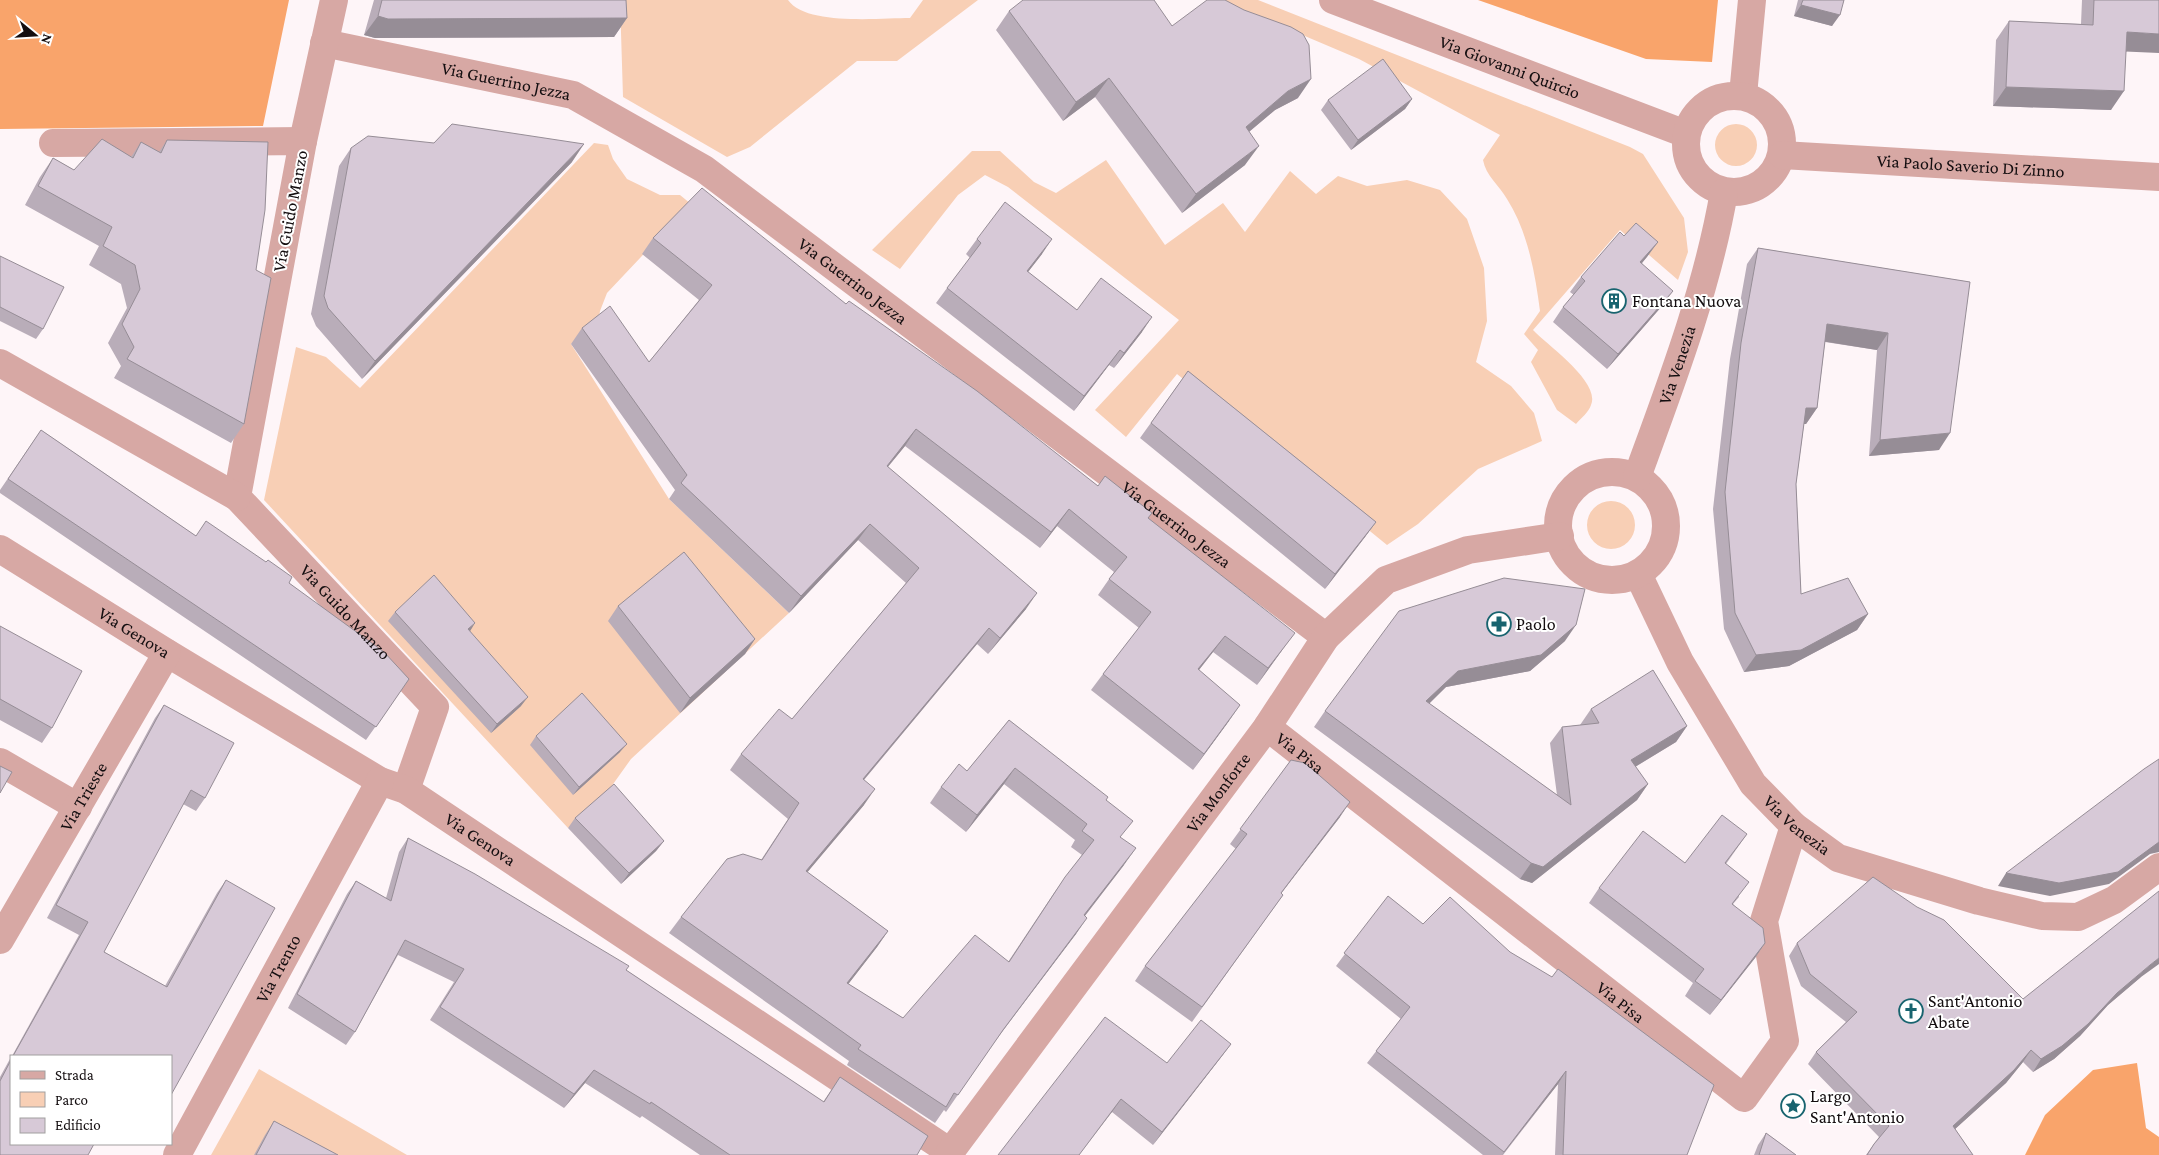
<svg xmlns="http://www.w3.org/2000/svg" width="2159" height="1155" font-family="'Crimson Pro',serif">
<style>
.green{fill:#f8cfb5}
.forest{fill:#f9a46b}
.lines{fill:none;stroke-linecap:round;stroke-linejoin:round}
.minor{stroke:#d7a8a4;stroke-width:28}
.tertiary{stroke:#d7a8a4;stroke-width:28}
.wall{fill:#b9adb9}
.shaded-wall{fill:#968d96}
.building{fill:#d7c9d7;stroke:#968d96}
.labels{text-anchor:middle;stroke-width:4;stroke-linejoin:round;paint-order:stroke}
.street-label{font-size:18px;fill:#140e10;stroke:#fff}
.poi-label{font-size:18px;fill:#140e10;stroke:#fff;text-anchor:start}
</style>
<rect width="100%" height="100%" fill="#fef5f8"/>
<!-- green -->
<path class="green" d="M 620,0 L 788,0 C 806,26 880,18 910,18 L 923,0 L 978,0 L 897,61 L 857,61 L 750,147 L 727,157 L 623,97 Z
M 1220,0 L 1258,0 L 1630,147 L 1643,154 L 1684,218 L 1688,252 L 1678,280 L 1620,230 L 1533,330 C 1547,345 1601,382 1591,405 C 1589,412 1581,418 1576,424 L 1557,410 L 1531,362 L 1538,350 L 1524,334 L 1540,311 C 1535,273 1528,232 1507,199 C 1499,185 1486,176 1483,160 L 1500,135 L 1359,59 Z
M1715 145a21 21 0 1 1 42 0a21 21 0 1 1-42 0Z
M 594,143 L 608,145 L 613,159 L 627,179 L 660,195 L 680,195 L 691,204 L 607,293 L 600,311 L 598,323 L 571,344 L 669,499 L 789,613 L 631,759 L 606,794 L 568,828 L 264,500 L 296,347 L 326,357 L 360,388 Z
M 972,151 L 1000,151 L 1034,182 L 1056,193 L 1106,160 L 1165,245 L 1223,203 L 1245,232 L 1290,171 L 1316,194 L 1338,176 L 1367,186 L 1407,180 L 1440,190 L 1467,219 L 1484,268 L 1487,321 L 1476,362 L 1511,386 L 1534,413 L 1542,441 L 1478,469 L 1418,524 L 1387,545 L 1177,374 L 1126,437 L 1095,410 L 1179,320 L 1008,187 L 985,175 L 958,195 L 900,269 L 872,250 Z
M1587 525a24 24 0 1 1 48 0a24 24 0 1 1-48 0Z
M 259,1069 L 407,1155 L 211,1155 Z"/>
<!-- forest -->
<path class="forest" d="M 0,0 L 289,0 L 263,126 L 0,129 Z
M 1478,0 L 1718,0 L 1712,62 L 1646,59 Z
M 2137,1063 L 2146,1128 L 2159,1137 L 2159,1155 L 2025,1155 L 2045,1115 L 2093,1070 Z"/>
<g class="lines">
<!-- minor -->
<g class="minor">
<path id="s1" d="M 1333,0 L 1686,134"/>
<path id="s2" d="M 324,43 L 573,95 L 704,169 L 1326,637"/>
<path d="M 1743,95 L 1752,0"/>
<path d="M 303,141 L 334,0"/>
<path id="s3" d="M 53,143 L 303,141 L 237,497 L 435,707 L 406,790"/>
<path d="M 0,363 L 237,497"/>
<path id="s4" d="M 0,549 L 167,653 L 380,781 L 406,790 L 950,1152"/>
<path id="s5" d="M 1638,574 L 1680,662 L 1753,784 L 1794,826 L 1838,858 L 1979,901 L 2042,916 L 2078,917 L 2114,900 L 2159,867"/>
<path id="s6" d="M 1267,727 L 1744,1098 L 1785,1041 L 1764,921 L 1794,826"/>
<path d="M 0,762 L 78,807"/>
<path id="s7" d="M 0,940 L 167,653"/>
<path id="s8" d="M 177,1155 L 380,781"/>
</g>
<!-- tertiary -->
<g class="tertiary">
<circle cx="1734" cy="144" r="48"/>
<path id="s9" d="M 1782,155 L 2159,177"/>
<circle cx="1612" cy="526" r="54"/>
<path id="s10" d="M 1637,477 C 1671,384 1707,290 1724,192"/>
<path id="s11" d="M 948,1155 L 1267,727 L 1326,637 L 1386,580 L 1468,550 L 1560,536"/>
</g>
</g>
<!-- wall -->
<path class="wall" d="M 374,0 L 626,0 L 627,18 L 614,37 L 375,38 L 364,35 Z
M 1798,0 L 1844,0 L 1832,26 L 1794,16 Z
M 2082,0 L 2159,0 L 2126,52 L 2111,110 L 1993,106 L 1996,40 L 2009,21 L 2081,24 Z
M 1009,11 L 1172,26 L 1298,98 L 1275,110 L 1249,132 L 1245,165 L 1182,213 L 1095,97 L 1063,121 L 996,30 Z
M 1412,99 L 1405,109 L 1351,150 L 1321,110 L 1328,100 Z
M 167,140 L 256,270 L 244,424 L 231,443 L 114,378 L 121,366 L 108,343 L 127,308 L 121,284 L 89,265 L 99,246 L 25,205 L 40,177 L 53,158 L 74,170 L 131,157 L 141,142 L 159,152 Z
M 351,148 L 572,162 L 362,379 L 316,326 L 311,314 L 339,166 Z
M 1624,236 L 1658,242 L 1642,263 L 1662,306 L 1607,369 L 1553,322 L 1563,307 L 1574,295 L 1570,292 L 1581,277 Z
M 653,238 L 846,304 L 1098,486 L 1149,518 L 1283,649 L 1257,685 L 1213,652 L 1199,670 L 1229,721 L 1193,770 L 1091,690 L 1103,674 L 1139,628 L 1098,595 L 1114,572 L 1057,526 L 1040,548 L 905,446 L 888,467 L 1026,609 L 988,654 L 977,644 L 864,780 L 864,805 L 807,872 L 888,931 L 877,947 L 848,984 L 903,1018 L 1008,962 L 1054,893 L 1082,855 L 1071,847 L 1075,840 L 1004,784 L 966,832 L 930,803 L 941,787 L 967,771 L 1009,720 L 1106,800 L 1121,837 L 1124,865 L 1085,916 L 1076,934 L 993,1044 L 946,1112 L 944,1110 L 935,1123 L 847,1065 L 849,1061 L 669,933 L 681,917 L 761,860 L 788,819 L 730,770 L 741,754 L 792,719 L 906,583 L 858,540 L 789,613 L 669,499 L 675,490 L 571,344 L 582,328 L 649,362 L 699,300 L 642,254 Z
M 977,239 L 1042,254 L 1028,272 L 1077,310 L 1142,332 L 1114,368 L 1109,365 L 1074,411 L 936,303 L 947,288 L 970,258 L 966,254 Z
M 1758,248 L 1970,282 L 1939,450 L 1869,456 L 1877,350 L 1825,342 L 1817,408 L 1806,424 L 1804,424 L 1796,484 L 1801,594 L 1868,614 L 1857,630 L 1789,666 L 1744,672 L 1724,629 L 1713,509 L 1730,359 L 1747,264 Z
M 0,256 L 43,329 L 36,339 L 0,321 Z
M 1188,371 L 1376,522 L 1365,537 L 1325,589 L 1140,438 Z
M 41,430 L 196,536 L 289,583 L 409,679 L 366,740 L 0,493 L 0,490 Z
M 618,606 L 755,639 L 745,654 L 680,713 L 608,621 Z
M 395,612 L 470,631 L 521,706 L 491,733 L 388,621 Z
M 0,626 L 52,728 L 42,743 L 0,720 Z
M 1565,641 L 1530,671 L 1446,687 L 1429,704 L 1557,795 L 1550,743 L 1562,727 L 1580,725 L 1591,709 L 1687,726 L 1676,742 L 1635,767 L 1648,784 L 1637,800 L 1532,883 L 1520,879 L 1314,727 L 1325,711 Z
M 164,705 L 205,798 L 196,811 L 183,804 L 104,952 L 165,986 L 217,893 L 226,880 L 171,1056 L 12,1056 L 79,935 L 47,918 L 155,718 Z
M 536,736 L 620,752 L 573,795 L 530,745 Z
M 1291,760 L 1340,817 L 1281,893 L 1283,895 L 1192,1022 L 1135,981 L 1145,966 L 1236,849 L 1230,844 Z
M 575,818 L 664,841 L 656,851 L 621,884 L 568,828 Z
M 1747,834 L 1726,864 L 1739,897 L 1733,904 L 1765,943 L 1755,958 L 1710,1015 L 1685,996 L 1693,983 L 1589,903 L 1599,888 L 1685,863 Z
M 408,838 L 626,970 L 823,1102 L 840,1077 L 917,1155 L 700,1155 L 642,1116 L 640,1118 L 585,1083 L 564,1108 L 430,1020 L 454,982 L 398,955 L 355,1032 L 346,1045 L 288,1008 L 347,894 L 356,881 L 386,898 L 399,852 Z
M 1388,896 L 1687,1155 L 1555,1155 L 1558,1084 L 1503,1155 L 1483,1155 L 1367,1063 L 1401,1019 L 1336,966 Z
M 1797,943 L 2023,999 L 2141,977 L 2108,1005 L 2080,1036 L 2054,1059 L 2033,1072 L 2023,1062 L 2006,1083 L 1955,1129 L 1973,1155 L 1866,1155 L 1879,1137 L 1808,1064 L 1816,1052 L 1846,1022 L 1801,986 L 1789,956 Z
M 1231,1044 L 1222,1056 L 1153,1145 L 1112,1112 L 998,1155 L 1167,1063 Z
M 11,1057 L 11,1144 L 0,1155 L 0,1077 Z
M 274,1121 L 338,1155 L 254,1155 L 265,1135 Z
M 1766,1133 L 1796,1155 L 1754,1155 L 1758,1145 Z"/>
<!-- shaded-wall -->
<path class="shaded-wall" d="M 1801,5 L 1840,15 L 1832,26 L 1794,16 Z
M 378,16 L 627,18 L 614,37 L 375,38 L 364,35 Z
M 2127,32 L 2159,34 L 2159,53 L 2114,51 Z
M 1109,78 L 1095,97 L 1063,121 L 1076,102 Z
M 1311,79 L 1298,98 L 1275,110 L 1232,146 L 1246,127 L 1288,91 Z
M 2006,87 L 2124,91 L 2111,110 L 1993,106 Z
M 1412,99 L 1405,109 L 1351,150 L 1358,140 Z
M 584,144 L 572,162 L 362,379 L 375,361 Z
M 1259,146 L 1245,165 L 1182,213 L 1196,194 Z
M 1052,239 L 1042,254 L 1017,286 L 1027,271 Z
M 1658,242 L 1647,257 L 1630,277 L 1640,262 Z
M 1673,291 L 1662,306 L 1607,369 L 1618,354 Z
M 1152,317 L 1142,332 L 1114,368 L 1124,353 Z
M 1827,324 L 1888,333 L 1877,350 L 1815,340 Z
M 1120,350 L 1109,365 L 1074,411 L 1084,396 Z
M 1806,408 L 1817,408 L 1806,424 L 1794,424 Z
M 916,429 L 905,446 L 875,482 L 887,466 Z
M 1950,433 L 1939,450 L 1869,456 L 1880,440 Z
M 1069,509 L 1057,526 L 1040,548 L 1051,532 Z
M 1376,522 L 1365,537 L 1325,589 L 1335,574 Z
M 870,524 L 858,540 L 789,613 L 801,596 Z
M 1037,593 L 1026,609 L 988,654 L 1000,638 Z
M 1868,614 L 1857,630 L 1789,666 L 1744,672 L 1756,655 Z
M 475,623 L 469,633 L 468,629 Z
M 1576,625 L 1565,641 L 1530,671 L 1446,687 L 1415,717 L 1426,701 L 1458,671 Z
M 989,628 L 977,644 L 851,795 L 863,779 Z
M 1295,633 L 1283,649 L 1257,685 L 1268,668 Z
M 1225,636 L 1213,652 L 1187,685 L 1198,669 Z
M 755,639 L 745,654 L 680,713 L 690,698 Z
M 528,697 L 521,706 L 491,733 L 497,724 Z
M 1240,705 L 1229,721 L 1193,770 L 1204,754 Z
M 1687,726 L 1676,742 L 1620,776 L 1631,760 Z
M 627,744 L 620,752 L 573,795 L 579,787 Z
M 1015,768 L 1004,784 L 966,832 L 977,815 Z
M 1648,784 L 1637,800 L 1532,883 L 1520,879 L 1531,863 Z
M 875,789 L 864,805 L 795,887 L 806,871 Z
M 1350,802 L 1340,817 L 1270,908 L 1281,893 Z
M 664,841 L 656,851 L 621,884 L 629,873 Z
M 2159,842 L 2159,852 L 2150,854 L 2109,884 L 2050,896 L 1998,886 L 2006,873 Z
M 1136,848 L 1124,865 L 1073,931 L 1084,915 Z
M 1087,918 L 1076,934 L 991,1046 Z
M 888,931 L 877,947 L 836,1000 L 847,983 Z
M 1765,943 L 1755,958 L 1710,1015 L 1721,1000 Z
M 2159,958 L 2159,964 L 2141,977 L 2108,1005 L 2080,1036 L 2054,1059 L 2033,1072 L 2041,1059 L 2117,993 L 2150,965 Z
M 1231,1044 L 1222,1056 L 1153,1145 L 1162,1132 Z
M 2031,1050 L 2023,1062 L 2006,1083 L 1944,1139 L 1953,1126 Z
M 594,1070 L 585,1083 L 564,1108 L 574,1094 Z
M 1566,1071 L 1558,1084 L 1502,1155 L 1504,1152 Z
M 1121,1099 L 1112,1112 L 1079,1155 Z"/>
<!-- building -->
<path class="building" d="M 382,0 L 626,0 L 627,18 L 388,19 L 378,16 Z
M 1023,0 L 1154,0 L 1172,26 L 1207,0 L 1225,0 L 1244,10 L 1291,27 L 1303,34 L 1309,45 L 1311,79 L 1288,91 L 1246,127 L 1259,146 L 1196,194 L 1109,78 L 1076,102 L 1009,11 Z
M 1803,0 L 1844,0 L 1840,15 L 1801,5 Z
M 2094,0 L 2159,0 L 2159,34 L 2127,32 L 2124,91 L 2006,87 L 2009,21 L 2093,25 Z
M 1383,59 L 1412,99 L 1358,140 L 1328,100 Z
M 452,124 L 584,144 L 375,361 L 328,308 L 324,296 L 351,148 L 368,136 L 434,143 Z
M 102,139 L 133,158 L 141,142 L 161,153 L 167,140 L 268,142 L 265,210 L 256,270 L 271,278 L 244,424 L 127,359 L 134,347 L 122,324 L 140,289 L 135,265 L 103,246 L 112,227 L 38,186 L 53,158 L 74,170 Z
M 702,188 L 846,304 L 849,301 L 977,391 L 1098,486 L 1105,476 L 1152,513 L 1148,518 L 1295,633 L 1268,668 L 1225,636 L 1198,669 L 1240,705 L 1204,754 L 1103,674 L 1151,612 L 1109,579 L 1127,557 L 1069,509 L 1051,532 L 916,429 L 887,466 L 1037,593 L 1000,638 L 989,628 L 863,779 L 875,789 L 806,871 L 888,931 L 847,983 L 903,1018 L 975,935 L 1009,962 L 1065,877 L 1094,840 L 1082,831 L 1087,824 L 1015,768 L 977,815 L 941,787 L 959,764 L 967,771 L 1009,720 L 1108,797 L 1106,800 L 1133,821 L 1120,837 L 1136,848 L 1084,915 L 1087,918 L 1003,1030 L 958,1095 L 954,1093 L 946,1107 L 858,1049 L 861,1045 L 681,917 L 727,859 L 743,854 L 762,860 L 799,803 L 741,754 L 779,709 L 792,719 L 919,568 L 870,524 L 801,596 L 681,483 L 687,475 L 582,328 L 610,306 L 649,362 L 712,285 L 653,238 Z
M 1005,202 L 1052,239 L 1027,271 L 1077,310 L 1101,278 L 1152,317 L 1124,353 L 1120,350 L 1084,396 L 947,288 L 981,243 L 977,239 Z
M 1636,223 L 1658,242 L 1640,262 L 1673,291 L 1618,354 L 1563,307 L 1585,281 L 1581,277 L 1620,232 L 1624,236 Z
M 1758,248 L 1970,282 L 1950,433 L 1880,440 L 1888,333 L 1827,324 L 1817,408 L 1806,408 L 1796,484 L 1801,594 L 1848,578 L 1868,614 L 1801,650 L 1756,655 L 1735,613 L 1725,492 L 1741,343 Z
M 0,256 L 64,287 L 43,329 L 0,307 Z
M 1188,371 L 1376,522 L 1335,574 L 1151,423 Z
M 41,430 L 196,536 L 206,521 L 266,562 L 268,560 L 292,577 L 289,583 L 384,652 L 409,679 L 376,727 L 8,479 Z
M 684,552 L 755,639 L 690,698 L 618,606 Z
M 434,575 L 475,623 L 468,629 L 528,697 L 497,724 L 395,612 Z
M 1504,578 L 1585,589 L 1576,625 L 1541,655 L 1458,671 L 1426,701 L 1571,805 L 1562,727 L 1599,723 L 1591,709 L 1653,670 L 1687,726 L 1631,760 L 1648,784 L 1543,867 L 1531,863 L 1325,711 L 1399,611 Z
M 0,626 L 82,671 L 52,728 L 0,699 Z
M 582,693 L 627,744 L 579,787 L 536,736 Z
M 164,705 L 234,743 L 205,798 L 191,790 L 104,952 L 167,987 L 226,880 L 275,908 L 171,1095 L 171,1056 L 13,1056 L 88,922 L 56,905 Z
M 2159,759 L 2159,842 L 2118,872 L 2059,883 L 2006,873 L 2144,769 Z
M 1291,760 L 1305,763 L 1350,802 L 1281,893 L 1283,895 L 1202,1007 L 1145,966 L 1247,834 L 1240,829 Z
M 0,766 L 12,772 L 0,793 Z
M 614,784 L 664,841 L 629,873 L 575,818 Z
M 1722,815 L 1747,834 L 1725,863 L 1749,882 L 1732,904 L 1763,928 L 1765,943 L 1721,1000 L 1695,981 L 1704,969 L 1599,888 L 1643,831 L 1685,863 Z
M 408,838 L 475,874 L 629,966 L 626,970 L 824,1102 L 840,1077 L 928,1136 L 917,1155 L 730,1155 L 651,1102 L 650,1104 L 594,1070 L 574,1094 L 440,1007 L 464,969 L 405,940 L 355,1032 L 297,994 L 356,881 L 391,901 Z
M 1873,877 L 1917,907 L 1944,920 L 2023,999 L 2159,891 L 2159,958 L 2150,965 L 2117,993 L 2088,1024 L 2062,1046 L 2041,1059 L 2031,1050 L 2014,1070 L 1953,1126 L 1973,1155 L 1867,1155 L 1874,1144 L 1889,1126 L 1816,1052 L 1857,1012 L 1810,974 L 1797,943 Z
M 1388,896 L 1423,924 L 1450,897 L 1510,952 L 1552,977 L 1558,969 L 1714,1085 L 1687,1155 L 1563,1155 L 1566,1071 L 1504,1152 L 1376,1051 L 1410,1007 L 1344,953 Z
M 1105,1017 L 1167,1063 L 1201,1020 L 1231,1044 L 1162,1132 L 1121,1099 L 1079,1155 L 998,1155 Z
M 11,1060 L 11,1144 L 94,1144 L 88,1155 L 0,1155 L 0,1081 Z
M 274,1121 L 338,1155 L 256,1155 Z
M 1766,1133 L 1796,1155 L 1759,1155 Z"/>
<!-- icons -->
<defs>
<g id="building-ring" transform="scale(1.25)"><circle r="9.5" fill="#fff" stroke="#18646f" stroke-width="1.5"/><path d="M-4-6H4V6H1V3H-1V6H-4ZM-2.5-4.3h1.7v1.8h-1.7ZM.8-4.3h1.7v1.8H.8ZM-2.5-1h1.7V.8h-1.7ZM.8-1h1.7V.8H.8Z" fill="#18646f"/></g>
<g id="pharmacy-ring" transform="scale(1.25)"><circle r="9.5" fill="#fff" stroke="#18646f" stroke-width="1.5"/><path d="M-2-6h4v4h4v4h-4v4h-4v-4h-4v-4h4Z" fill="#18646f"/></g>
<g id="church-ring" transform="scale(1.25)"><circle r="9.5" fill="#fff" stroke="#18646f" stroke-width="1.5"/><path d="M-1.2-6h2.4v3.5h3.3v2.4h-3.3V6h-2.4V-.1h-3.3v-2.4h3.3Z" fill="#18646f"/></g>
<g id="sight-ring" transform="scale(1.25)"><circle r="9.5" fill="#fff" stroke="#18646f" stroke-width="1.5"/><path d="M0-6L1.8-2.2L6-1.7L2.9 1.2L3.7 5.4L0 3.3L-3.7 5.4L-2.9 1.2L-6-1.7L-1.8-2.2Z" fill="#18646f"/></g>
</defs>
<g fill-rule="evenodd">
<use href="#building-ring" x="1614" y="301"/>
<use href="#pharmacy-ring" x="1499" y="624"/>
<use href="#church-ring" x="1911" y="1011"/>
<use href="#sight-ring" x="1793" y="1106"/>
</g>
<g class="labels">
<!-- street labels -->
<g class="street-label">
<text dy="6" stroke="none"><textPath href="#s1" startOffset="189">Via Giovanni Quircio</textPath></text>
<text dy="6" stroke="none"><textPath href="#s2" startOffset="186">Via Guerrino Jezza</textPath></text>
<text dy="6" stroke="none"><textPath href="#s9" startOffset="189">Via Paolo Saverio Di Zinno</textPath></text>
<text transform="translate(290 211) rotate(-79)" y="6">Via Guido Manzo</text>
<text dy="6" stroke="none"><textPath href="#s2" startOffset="591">Via Guerrino Jezza</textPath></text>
<text dy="6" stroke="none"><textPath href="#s10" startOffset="119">Via Venezia</textPath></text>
<text dy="6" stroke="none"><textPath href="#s2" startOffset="996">Via Guerrino Jezza</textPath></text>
<text dy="6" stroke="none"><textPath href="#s3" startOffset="770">Via Guido Manzo</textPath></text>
<text dy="6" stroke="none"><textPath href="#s4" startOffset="158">Via Genova</textPath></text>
<text dy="6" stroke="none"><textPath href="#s6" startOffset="42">Via Pisa</textPath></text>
<text dy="6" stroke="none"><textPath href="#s11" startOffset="452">Via Monforte</textPath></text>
<text dy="6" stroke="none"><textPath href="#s7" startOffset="166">Via Trieste</textPath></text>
<text dy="6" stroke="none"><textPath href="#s5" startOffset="300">Via Venezia</textPath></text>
<text dy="6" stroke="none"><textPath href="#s4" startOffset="562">Via Genova</textPath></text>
<text dy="6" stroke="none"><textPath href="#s8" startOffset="212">Via Trento</textPath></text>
<text dy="6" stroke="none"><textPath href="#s6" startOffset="448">Via Pisa</textPath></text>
</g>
<!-- poi labels -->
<g class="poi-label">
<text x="1632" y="307">Fontana Nuova</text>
<text x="1516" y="630">Paolo</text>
<text x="1928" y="1007">Sant'Antonio<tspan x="1928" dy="21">Abate</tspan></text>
<text x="1810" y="1102">Largo<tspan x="1810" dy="21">Sant'Antonio</tspan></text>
</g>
</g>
<!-- legend -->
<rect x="10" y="1055" width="162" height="90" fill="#ffffff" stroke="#a19f9f"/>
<rect x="20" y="1071" width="25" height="8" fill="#d7a8a4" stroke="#a19f9f"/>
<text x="55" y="1080" font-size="15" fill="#140e10">Strada</text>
<rect x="20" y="1092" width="25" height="15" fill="#f8cfb5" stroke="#a19f9f"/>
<text x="55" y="1105" font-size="15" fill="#140e10">Parco</text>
<rect x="20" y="1118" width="25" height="15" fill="#d7c9d7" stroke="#a19f9f"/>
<text x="55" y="1130" font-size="15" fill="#140e10">Edificio</text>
<!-- north arrow -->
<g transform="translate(35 35) rotate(108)" stroke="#ffffff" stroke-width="4" paint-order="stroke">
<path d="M0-4L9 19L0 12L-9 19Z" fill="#140e10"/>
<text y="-8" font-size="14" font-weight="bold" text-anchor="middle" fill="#140e10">N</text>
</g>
</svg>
